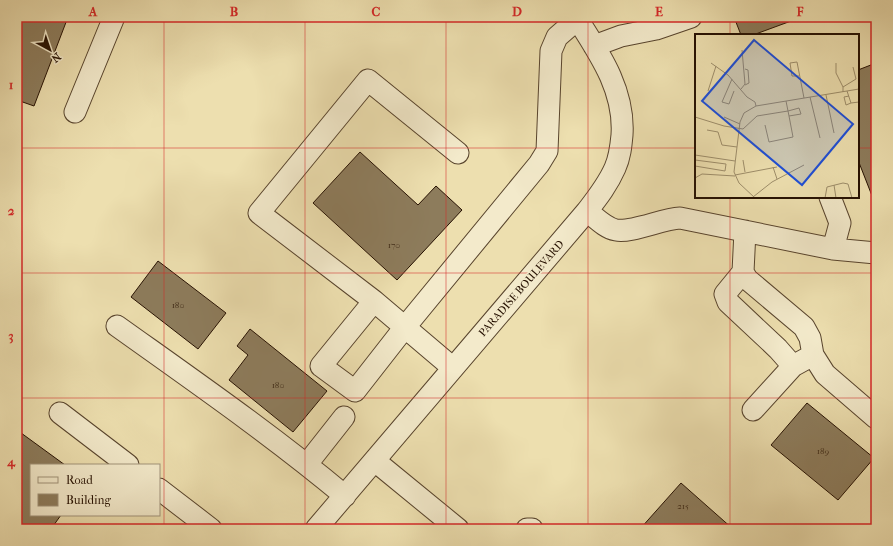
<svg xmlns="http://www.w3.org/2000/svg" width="893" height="546" font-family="'IM FELL French Canon',serif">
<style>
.building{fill:#8d7c5c;stroke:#261102}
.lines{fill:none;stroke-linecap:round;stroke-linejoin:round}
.minor-casing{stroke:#58442d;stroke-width:23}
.minor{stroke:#f3eacb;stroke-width:21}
.grid{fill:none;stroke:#d62828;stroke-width:1;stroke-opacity:0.55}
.labels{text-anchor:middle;stroke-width:3;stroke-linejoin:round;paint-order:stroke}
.number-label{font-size:9px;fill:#402c18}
.street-label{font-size:11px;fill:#261102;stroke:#f3eacb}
.inset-road{fill:none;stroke:#9d8d6a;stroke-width:1}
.view{fill:#1d4ed8;fill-opacity:0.15;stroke:#1d4ed8;stroke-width:2}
.inset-edge{fill:none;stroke:#261102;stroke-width:2}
.neatline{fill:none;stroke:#d62828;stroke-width:1.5}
.grid-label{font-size:13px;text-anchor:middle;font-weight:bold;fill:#d62828}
</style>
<rect width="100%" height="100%" fill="#eddfaf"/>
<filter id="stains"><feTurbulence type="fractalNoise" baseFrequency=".005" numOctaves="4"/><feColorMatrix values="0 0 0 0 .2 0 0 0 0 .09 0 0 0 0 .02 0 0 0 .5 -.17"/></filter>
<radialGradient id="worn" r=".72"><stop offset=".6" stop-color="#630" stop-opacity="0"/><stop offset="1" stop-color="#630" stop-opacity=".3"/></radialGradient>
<!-- building -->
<path class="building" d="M 19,17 L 68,17 L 34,106 L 17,100 L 17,22 Z
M 734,17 L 802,17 L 753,35 L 741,35 Z
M 876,63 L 876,206 L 858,160 L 858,70 Z
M 360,152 L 418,205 L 436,186 L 462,210 L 397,280 L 313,203 Z
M 158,261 L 226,313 L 198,349 L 131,297 Z
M 250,329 L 327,391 L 293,432 L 229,380 L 248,355 L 237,346 Z
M 807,403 L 874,458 L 838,500 L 771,445 Z
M 17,430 L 65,465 L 31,465 L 31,515 L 61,515 L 51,529 L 17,529 Z
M 681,483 L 733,529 L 640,529 Z"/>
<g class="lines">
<!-- minor casing -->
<g class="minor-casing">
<path id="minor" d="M 594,46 L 621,36 L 656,29 L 691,17
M 75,112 L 114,17
M 830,197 L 840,223 L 833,249
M 587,211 C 596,218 605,228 616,230 C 631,233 662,219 680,218 L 833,249 L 876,253
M 745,231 L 743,272 L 747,279 L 804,327 L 810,338 L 813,355 L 825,374 L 876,418
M 743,272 L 725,294 L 728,302 L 778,349 L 793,366 L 813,355
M 374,301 L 259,213 L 368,80 L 458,153
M 117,326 C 194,381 272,435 345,496
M 453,368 L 374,301 L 321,366 L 355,391 L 405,327 L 539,164 L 547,151 L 551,51 L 557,37 L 580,17
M 753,410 L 793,366
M 60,413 L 128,465
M 375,461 L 458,529
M 307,464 L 344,417
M 159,489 L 211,529
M 316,529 L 587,211 C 598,197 608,184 615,168 C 620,157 621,146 622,135 C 625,90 599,53 576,17
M 527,529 L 532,529"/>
</g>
<!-- minor -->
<use href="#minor" class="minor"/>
</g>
<!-- grid -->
<path class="grid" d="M 164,17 L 164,529M 305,17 L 305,529M 446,17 L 446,529M 588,17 L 588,529M 730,17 L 730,35M 17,148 L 696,148M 858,148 L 876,148M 730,197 L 730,529M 17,273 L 876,273M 17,398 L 876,398"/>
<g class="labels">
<!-- number labels -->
<g class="number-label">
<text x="394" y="248">170</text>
<text x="178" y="308">180</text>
<text x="278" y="388">180</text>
<text x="823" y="454">189</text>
<text x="683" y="509">215</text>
</g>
<!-- street labels -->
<g class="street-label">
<text transform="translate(521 288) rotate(-49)" y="4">PARADISE BOULEVARD</text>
</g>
</g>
<!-- overview -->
<g transform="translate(695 34)">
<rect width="164" height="164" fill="#eddfaf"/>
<path class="inset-road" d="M 16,29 L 33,41 L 52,63 L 60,68 L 61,72M 141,29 L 141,39 L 148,53M 50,35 L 53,36 L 54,49 L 50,51M 104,42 L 97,42 L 95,29 L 102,28 L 109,64M 37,45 L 27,68 L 34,70 L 39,57M 46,55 L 50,50 L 47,16M 13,57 L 21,32M 152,57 L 156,69 L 164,68M 148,58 L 148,53 L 161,45 L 158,33M 131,61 L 139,99M 154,62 L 149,63 L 151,71 L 156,69M 115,63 L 125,104M 0,83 L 29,92 L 48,95 L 62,82 L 93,77 L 104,74 L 106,80 L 94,82 L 91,67M 29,83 L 45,90M 70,91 L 74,108 L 98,103 L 94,82M 12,96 L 23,98 L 27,111 L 42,113M 0,121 L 40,127M 0,126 L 31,130 L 30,137 L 0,132M 48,126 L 50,138M 78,133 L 82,145M 40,141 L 82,133M 0,144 L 7,140 L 40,142M 139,151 L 141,164M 58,163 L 77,148 L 109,131M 60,164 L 44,149 L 39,138 L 45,88 L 49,79 L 61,72 L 164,55M 130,164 L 132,153 L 148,149 L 153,150 L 157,164"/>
<path class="view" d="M 59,6 L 158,90 L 107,151 L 7,67 Z"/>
<rect width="164" height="164" class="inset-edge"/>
</g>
<!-- margin -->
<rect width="893" height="546" fill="none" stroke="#eddfaf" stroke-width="44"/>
<!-- legend -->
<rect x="30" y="464" width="130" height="52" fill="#f3eacb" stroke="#a1937b"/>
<rect x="38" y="477" width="20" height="6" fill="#f3eacb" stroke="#a1937b"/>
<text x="66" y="484" font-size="12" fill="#261102">Road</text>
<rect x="38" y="494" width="20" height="12" fill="#8d7c5c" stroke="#a1937b"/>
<text x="66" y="504" font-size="12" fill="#261102">Building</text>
<!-- north arrow -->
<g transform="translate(50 50) rotate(140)" stroke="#f3eacb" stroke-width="3" paint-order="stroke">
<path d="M0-3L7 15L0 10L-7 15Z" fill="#261102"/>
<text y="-6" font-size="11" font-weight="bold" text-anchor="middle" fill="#261102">N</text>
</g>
<rect x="22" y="22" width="849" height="502" class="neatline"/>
<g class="grid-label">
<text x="93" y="16">A</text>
<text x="234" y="16">B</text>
<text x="376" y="16">C</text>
<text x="517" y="16">D</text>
<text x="659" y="16">E</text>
<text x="800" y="16">F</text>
<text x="11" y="89">1</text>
<text x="11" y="215">2</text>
<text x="11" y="340">3</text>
<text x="11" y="466">4</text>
</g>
<rect width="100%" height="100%" filter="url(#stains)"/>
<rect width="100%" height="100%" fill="url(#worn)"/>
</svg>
